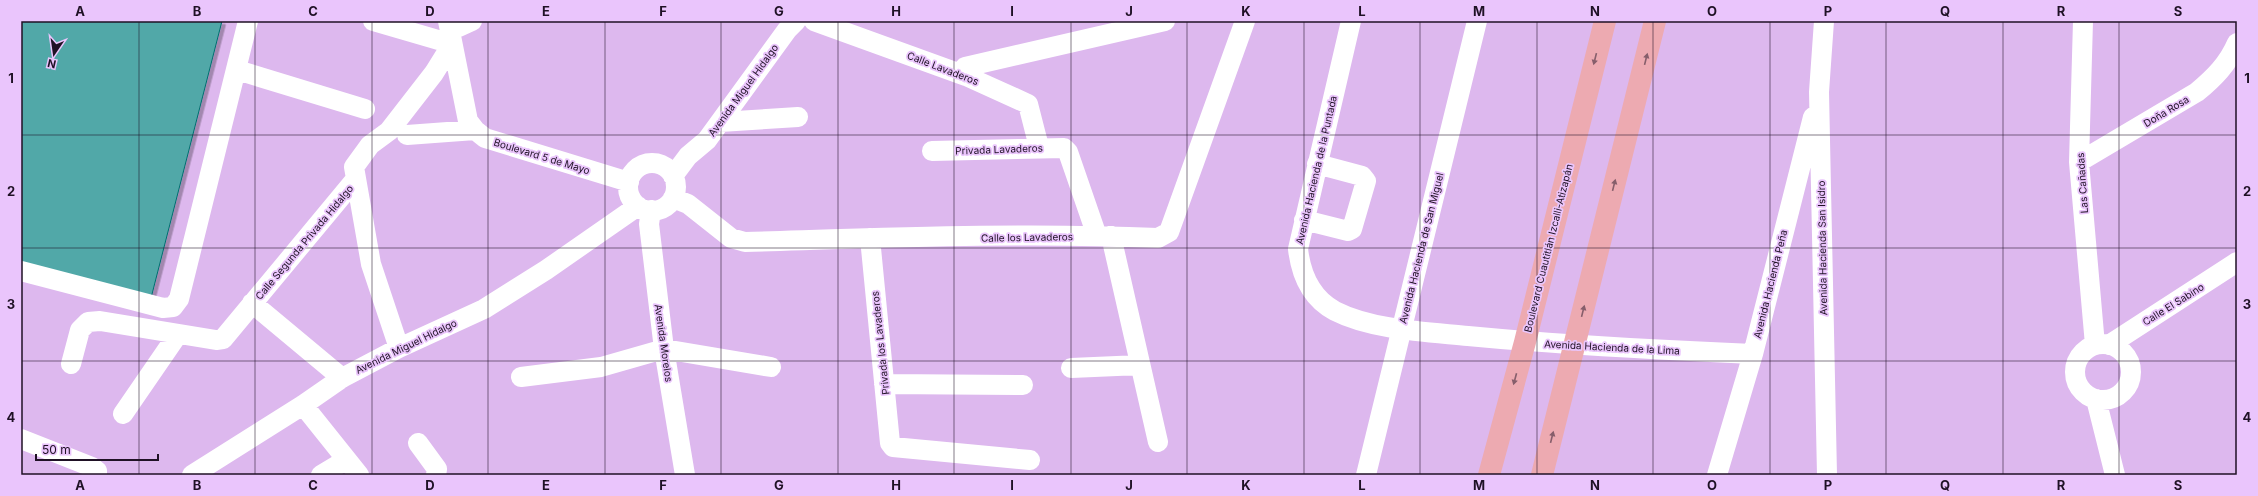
<svg xmlns="http://www.w3.org/2000/svg" width="2258" height="496" font-family="Inter,sans-serif">
<style>
.building{fill:#51a8a8;stroke:#006f6f;filter:url(#shadow)}
.lines{fill:none;stroke-linecap:round;stroke-linejoin:round}
.minor{stroke:#fff;stroke-width:20}
.major{stroke:#edaab1;stroke-width:22}
.oneway{fill:#865e6b}
.grid{fill:none;stroke:#1f1125;stroke-width:1;stroke-opacity:0.55}
.labels{text-anchor:middle;stroke-width:3.5;stroke-linejoin:round;paint-order:stroke}
.street-label{font-size:10px;fill:#1f1125;stroke:#eac5fc}
.neatline{fill:none;stroke:#1f1125;stroke-width:1.5}
.grid-label{font-size:13px;text-anchor:middle;font-weight:bold;fill:#1f1125}
</style>
<defs>
<filter id="shadow"><feDropShadow dx="3.5" dy="3.5" stdDeviation="0" flood-color="#0004"/></filter>
</defs>
<rect width="100%" height="100%" fill="#ddb8ee"/>
<!-- building -->
<path class="building" d="M 21,21 L 222,21 L 151,298 L 21,263 Z"/>
<g class="lines">
<!-- minor -->
<path class="minor" d="M 373,21 L 452,44 L 434,73 L 389,131 L 370,145 L 354,167 L 371,264 L 399,348
M 448,21 L 468,121 L 475,130 L 485,138 L 629,182
M 814,21 L 966,76 L 1028,104 L 1039,147
M 1351,21 L 1298,249 C 1301,275 1311,298 1335,311 C 1372,330 1428,332 1468,336 C 1563,345 1658,350 1753,354
M 1824,21 L 1819,92 L 1827,475
M 2083,21 L 2079,162 L 2095,345
M 450,31 L 472,21
M 965,67 L 1165,21
M 237,70 L 365,109
M 720,122 L 798,117
M 407,135 L 475,130
M 932,151 L 1064,148 L 1068,152 L 1097,236
M 2079,162 L 2197,92 C 2214,78 2228,64 2237,43
M628 187a24 24 0 1 1 48 0a24 24 0 1 1-48 0Z
M 673,176 L 688,156 L 707,140 L 787,30 L 796,21
M 673,198 L 688,204 L 731,238 L 745,242 C 882,238 1021,232 1158,238 L 1169,232 L 1245,21
M 651,210 L 649,224 L 664,349 L 685,475
M 1304,220 L 1348,231 L 1352,229 L 1366,181 L 1362,176 L 1317,164
M 1111,236 L 1158,442
M 870,238 L 890,443 L 893,447 L 1030,460
M 21,271 L 163,308 L 173,307 L 179,299 L 248,21
M 252,303 L 342,378
M2075 372a28 28 0 1 1 56 0a28 28 0 1 1-56 0Z
M 2109,345 L 2237,262
M 71,364 L 80,330 L 88,322 L 100,321 L 216,340 L 223,339 L 355,180
M 1071,368 L 1140,365
M 521,377 L 601,367 L 664,349 L 771,367
M 884,384 L 1023,385
M 2096,399 L 2115,475
M 303,405 L 359,475
M 123,414 L 178,334
M 21,439 L 92,467 L 97,471 L 97,475
M 418,443 L 437,469 L 436,475
M 192,475 L 303,405 L 342,378 L 399,348 L 484,309 L 546,270 L 638,206
M 321,475 L 346,460
M 1366,475 L 1477,21
M 1717,475 L 1753,354 L 1813,117"/>
<!-- major -->
<path class="major" d="M 1489,475 L 1525,342 L 1605,21
M 1542,475 L 1655,21"/>
</g>
<!-- one-way arrows -->
<defs><path id="oneway-solid" d="M-6-.8H1V-3.2L6.5 0L1 3.2V.8H-6Z"/></defs>
<g class="oneway">
<use href="#oneway-solid" transform="translate(1595 59) rotate(104)"/>
<use href="#oneway-solid" transform="translate(1646 59) rotate(-76)"/>
<use href="#oneway-solid" transform="translate(1614 185) rotate(-76)"/>
<use href="#oneway-solid" transform="translate(1583 311) rotate(-76)"/>
<use href="#oneway-solid" transform="translate(1515 379) rotate(105)"/>
<use href="#oneway-solid" transform="translate(1552 437) rotate(-76)"/>
</g>
<!-- grid -->
<path class="grid" d="M 139,21 L 139,475M 255,21 L 255,475M 372,21 L 372,475M 488,21 L 488,475M 605,21 L 605,475M 721,21 L 721,475M 838,21 L 838,475M 954,21 L 954,475M 1071,21 L 1071,475M 1187,21 L 1187,475M 1304,21 L 1304,475M 1420,21 L 1420,475M 1537,21 L 1537,475M 1653,21 L 1653,475M 1770,21 L 1770,475M 1886,21 L 1886,475M 2003,21 L 2003,475M 2119,21 L 2119,475M 21,135 L 2237,135M 21,248 L 2237,248M 21,361 L 2237,361"/>
<g class="labels">
<!-- street labels -->
<g class="street-label">
<text transform="translate(943 68) rotate(21)" y="4">Calle Lavaderos</text>
<text transform="translate(743 90) rotate(-54)" y="4">Avenida Miguel Hidalgo</text>
<text transform="translate(2166 111) rotate(-31)" y="4">Doña Rosa</text>
<text transform="translate(999 149) rotate(-2)" y="4">Privada Lavaderos</text>
<text transform="translate(542 156) rotate(17)" y="4">Boulevard 5 de Mayo</text>
<text transform="translate(1316 170) rotate(-77)" y="4">Avenida Hacienda de la Puntada</text>
<text transform="translate(2082 183) rotate(-94)" y="4">Las Cañadas</text>
<text transform="translate(1027 237) rotate(-1)" y="4">Calle los Lavaderos</text>
<text transform="translate(304 242) rotate(-50)" y="4">Calle Segunda Privada Hidalgo</text>
<text transform="translate(1421 248) rotate(-76)" y="4">Avenida Hacienda de San Miguel</text>
<text transform="translate(1548 248) rotate(-76)" y="4">Boulevard Cuautitlán Izcalli-Atizapán</text>
<text transform="translate(1822 248) rotate(-91)" y="4">Avenida Hacienda San Isidro</text>
<text transform="translate(1770 284) rotate(-76)" y="4">Avenida Hacienda Peña</text>
<text transform="translate(2173 304) rotate(-32)" y="4">Calle El Sabino</text>
<text transform="translate(664 343) rotate(82)" y="4">Avenida Morelos</text>
<text transform="translate(880 343) rotate(-96)" y="4">Privada los Lavaderos</text>
<text transform="translate(406 346) rotate(-26)" y="4">Avenida Miguel Hidalgo</text>
<text transform="translate(1612 347) rotate(3)" y="4">Avenida Hacienda de la Lima</text>
</g>
</g>
<!-- border -->
<rect width="2258" height="496" fill="none" stroke="#eac5fc" stroke-width="44"/>
<!-- north arrow -->
<g transform="translate(54 54) rotate(193)" stroke="#eac5fc" stroke-width="3" paint-order="stroke">
<path d="M0-3L7 15L0 10L-7 15Z" fill="#1f1125"/>
<text y="-6" font-size="11" font-weight="bold" text-anchor="middle" fill="#1f1125">N</text>
</g>
<!-- scale -->
<path d="M36 454v6h122v-6" fill="none" stroke="#1f1125" stroke-width="2"/>
<text x="42" y="454" font-size="12" fill="#1f1125" stroke="#eac5fc" stroke-width="3" paint-order="stroke">50 m</text>
<rect x="22" y="22" width="2214" height="452" class="neatline"/>
<g class="grid-label">
<text x="80" y="16">A</text>
<text x="197" y="16">B</text>
<text x="313" y="16">C</text>
<text x="430" y="16">D</text>
<text x="546" y="16">E</text>
<text x="663" y="16">F</text>
<text x="779" y="16">G</text>
<text x="896" y="16">H</text>
<text x="1012" y="16">I</text>
<text x="1129" y="16">J</text>
<text x="1246" y="16">K</text>
<text x="1362" y="16">L</text>
<text x="1479" y="16">M</text>
<text x="1595" y="16">N</text>
<text x="1712" y="16">O</text>
<text x="1828" y="16">P</text>
<text x="1945" y="16">Q</text>
<text x="2061" y="16">R</text>
<text x="2178" y="16">S</text>
<text x="11" y="83">1</text>
<text x="2247" y="83">1</text>
<text x="11" y="196">2</text>
<text x="2247" y="196">2</text>
<text x="11" y="309">3</text>
<text x="2247" y="309">3</text>
<text x="11" y="422">4</text>
<text x="2247" y="422">4</text>
<text x="80" y="490">A</text>
<text x="197" y="490">B</text>
<text x="313" y="490">C</text>
<text x="430" y="490">D</text>
<text x="546" y="490">E</text>
<text x="663" y="490">F</text>
<text x="779" y="490">G</text>
<text x="896" y="490">H</text>
<text x="1012" y="490">I</text>
<text x="1129" y="490">J</text>
<text x="1246" y="490">K</text>
<text x="1362" y="490">L</text>
<text x="1479" y="490">M</text>
<text x="1595" y="490">N</text>
<text x="1712" y="490">O</text>
<text x="1828" y="490">P</text>
<text x="1945" y="490">Q</text>
<text x="2061" y="490">R</text>
<text x="2178" y="490">S</text>
</g>
</svg>
